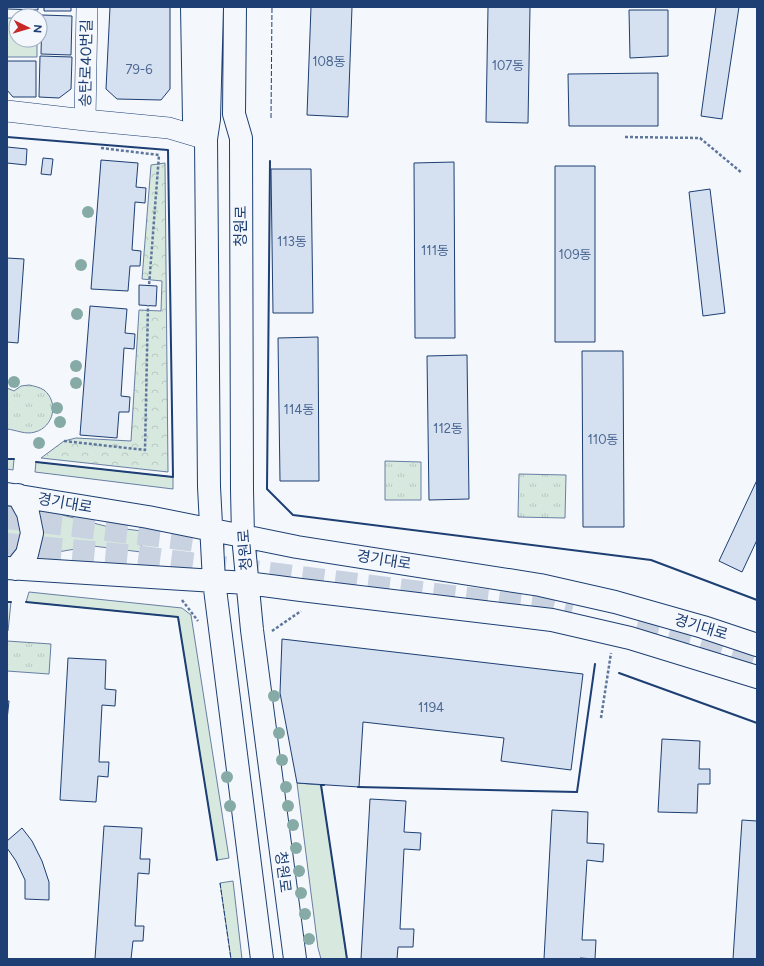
<svg xmlns="http://www.w3.org/2000/svg" width="764" height="966" font-family="Figtree,'Noto Sans KR',sans-serif">
<style>
.green{fill:#d7e8df;stroke:#687fa3}
.forest{fill:url(#forest-crowns);stroke:#687fa3}
.park{fill:url(#park-tufts);stroke:#687fa3}
.building{fill:#d5e0f0;stroke:#1d3f73}
.lines{fill:none;stroke-linecap:round;stroke-linejoin:round}
.major-tunnel{stroke:#c9d2e0;stroke-width:22;stroke-dasharray:22 11;stroke-linecap:butt}
.minor-casing{stroke:#1d3f73;stroke-width:22}
.major-casing{stroke:#1d3f73;stroke-width:24}
.path{stroke:#5e769c;stroke-width:2.5;stroke-dasharray:3 2;stroke-linecap:butt}
.minor{stroke:#f4f7fb;stroke-width:21}
.major{stroke:#f4f7fb;stroke-width:22}
.fence{stroke:#1d3f73;stroke-width:1;stroke-dasharray:5 2;stroke-linecap:butt}
.wall{stroke:#1d3f73;stroke-width:2}
.tree{fill:#86aba6}
.labels{text-anchor:middle;stroke-width:3;stroke-linejoin:round;paint-order:stroke}
.number-label{font-size:13px;fill:#4b6792}
.street-label{font-size:15px;fill:#1d3f73;stroke:#f4f7fb}
</style>
<defs>
<pattern id="forest-crowns" width="20" height="18" patternUnits="userSpaceOnUse"><rect width="20" height="18" fill="#d7e8df"/><path d="M2 6a3 3 0 1 1 6 0M12 15a3 3 0 1 1 6 0" fill="none" stroke="#b8c8c3"/></pattern>
<pattern id="park-tufts" width="24" height="20" patternUnits="userSpaceOnUse"><rect width="24" height="20" fill="#d7e8df"/><path d="M3 7l-1-3M5 7V3M7 7l1-3M15 17l-1-3M17 17v-4M19 17l1-3" fill="none" stroke="#b8c8c3"/></pattern>
</defs>
<rect width="100%" height="100%" fill="#f4f7fb"/>
<!-- green -->
<path class="green" d="M 7,18 L 16,18 L 16,40 L 37,40 L 37,57 L 7,57 Z
M 7,459 L 14,459 L 13,470 L 7,469 Z
M 36,462 L 173,477 L 173,489 L 35,472 Z
M 7,506 L 12,506 L 23,517 L 22,548 L 10,558 L 7,558 Z
M 31,507 L 109,527 L 142,531 L 141,552 L 93,546 L 34,556 Z
M 29,592 L 182,608 L 191,615 L 229,858 L 217,860 L 178,617 L 26,602 Z
M 297,783 L 321,785 L 347,959 L 321,959 L 318,948 Z
M 233,881 L 242,959 L 231,959 L 220,883 Z"/>
<!-- forest -->
<path class="forest" d="M 165,163 L 168,472 L 41,458 L 64,441 L 76,438 L 131,441 L 139,310 L 161,311 L 162,281 L 142,279 L 151,165 Z
M 7,602 L 11,602 L 8,631 L 7,631 Z"/>
<!-- park -->
<path class="park" d="M 29,385 C 34,386 39,387 44,390 C 59,402 54,427 35,432 C 26,435 16,430 7,429 L 7,388 L 14,391 L 21,386 Z
M 385,461 L 421,462 L 421,500 L 385,500 Z
M 519,474 L 566,475 L 565,518 L 518,517 Z
M 7,641 L 51,644 L 49,674 L 7,671 Z"/>
<!-- building -->
<path class="building" d="M 7,7 L 38,7 L 38,10 L 7,9 Z
M 44,7 L 71,7 L 71,11 L 44,11 Z
M 110,7 L 170,7 L 170,89 L 161,100 L 117,99 L 106,89 Z
M 311,7 L 352,7 L 348,117 L 307,115 Z
M 488,7 L 530,7 L 528,123 L 486,122 Z
M 716,7 L 739,7 L 722,119 L 701,116 Z
M 629,10 L 668,10 L 668,56 L 630,58 Z
M 42,15 L 72,16 L 71,55 L 41,54 Z
M 40,56 L 72,57 L 71,89 L 59,98 L 39,97 Z
M 7,61 L 36,61 L 36,97 L 13,97 L 7,90 Z
M 658,73 L 658,126 L 569,126 L 568,74 Z
M 7,147 L 27,149 L 26,165 L 7,163 Z
M 43,158 L 53,159 L 51,175 L 41,174 Z
M 101,160 L 138,163 L 136,187 L 146,188 L 145,203 L 135,202 L 132,250 L 141,251 L 140,266 L 130,266 L 128,291 L 91,289 Z
M 454,162 L 455,338 L 415,338 L 414,163 Z
M 555,166 L 595,166 L 595,342 L 555,342 Z
M 271,169 L 311,169 L 313,313 L 273,313 Z
M 710,189 L 725,313 L 703,316 L 689,192 Z
M 7,258 L 24,259 L 18,343 L 7,342 Z
M 139,285 L 157,286 L 156,306 L 139,305 Z
M 90,306 L 127,309 L 125,333 L 135,334 L 134,349 L 124,348 L 121,396 L 130,397 L 129,412 L 119,412 L 117,438 L 80,435 Z
M 318,337 L 319,481 L 280,481 L 278,338 Z
M 582,351 L 623,351 L 624,527 L 583,527 Z
M 467,355 L 469,499 L 429,500 L 427,356 Z
M 757,480 L 757,540 L 742,572 L 719,561 Z
M 282,639 L 583,674 L 571,770 L 501,761 L 504,738 L 363,722 L 359,787 L 297,783 L 280,693 Z
M 68,658 L 106,660 L 105,689 L 116,690 L 115,706 L 102,705 L 99,762 L 109,762 L 108,777 L 98,776 L 96,802 L 60,800 Z
M 7,701 L 9,701 L 7,720 Z
M 662,739 L 700,741 L 699,769 L 710,769 L 710,784 L 698,784 L 697,813 L 658,812 Z
M 370,799 L 406,801 L 404,832 L 421,833 L 420,850 L 404,849 L 400,929 L 414,929 L 413,947 L 398,947 L 397,959 L 361,959 Z
M 552,810 L 588,812 L 587,843 L 604,844 L 603,862 L 587,860 L 582,940 L 596,940 L 595,959 L 580,958 L 580,959 L 544,959 Z
M 742,820 L 757,821 L 757,959 L 733,959 Z
M 104,826 L 142,828 L 140,859 L 150,859 L 149,874 L 138,873 L 135,926 L 144,926 L 143,941 L 133,941 L 131,959 L 95,959 Z
M 22,828 L 32,841 L 42,861 L 49,882 L 49,900 L 25,899 L 25,880 L 16,861 L 7,848 L 7,841 Z"/>
<g class="lines">
<!-- major-tunnel -->
<path class="major-tunnel" d="M 7,518 L 181,539 L 262,551
M 7,544 L 135,556 L 539,607 L 571,615
M 636,630 L 693,644 L 757,664"/>
<!-- minor casing -->
<g class="minor-casing">
<path id="minor" d="M 7,111 L 85,120 L 169,128 L 206,139
M 85,120 L 87,7"/>
</g>
<!-- major casing -->
<g class="major-casing">
<path id="major" d="M 192,7 L 194,120 L 206,138
M 212,7 L 209,119 L 206,139 L 209,487 L 214,581 L 262,959
M 235,7 L 234,114 L 241,138 L 242,490 L 243,536 L 252,630 L 295,959
M 7,494 L 148,517 L 297,547 L 540,585 L 615,602 L 703,627 L 757,645
M 7,568 L 247,583 L 301,590 L 552,620 L 630,638 L 757,677
M 15,569 L 27,554 L 32,533 L 28,513 L 18,495"/>
</g>
<!-- path -->
<path class="path" d="M 625,137 L 700,138 L 742,173
M 101,148 L 159,155 L 149,286
M 64,441 L 145,450 L 148,305
M 182,600 L 198,621
M 272,631 L 301,611
M 601,718 L 611,653"/>
<!-- minor -->
<use href="#minor" class="minor"/>
<!-- major -->
<use href="#major" class="major"/>
<!-- fence -->
<path class="fence" d="M 271,118 L 272,7
M 220,883 L 231,959"/>
<!-- wall -->
<path class="wall" d="M 7,137 L 168,150 L 173,477 L 36,462
M 270,161 L 267,489 L 293,515 L 651,560 L 757,600
M 7,459 L 14,459
M 7,602 L 11,602
M 26,602 L 178,617 L 217,860
M 619,673 L 757,723
M 324,785 L 321,785 L 347,959
M 358,787 L 577,792 L 595,664"/>
</g>
<!-- trees -->
<g class="tree">
<circle cx="88" cy="212" r="6"/>
<circle cx="81" cy="265" r="6"/>
<circle cx="77" cy="314" r="6"/>
<circle cx="76" cy="366" r="6"/>
<circle cx="14" cy="382" r="6"/>
<circle cx="76" cy="383" r="6"/>
<circle cx="57" cy="408" r="6"/>
<circle cx="60" cy="422" r="6"/>
<circle cx="39" cy="443" r="6"/>
<circle cx="274" cy="696" r="6"/>
<circle cx="279" cy="733" r="6"/>
<circle cx="282" cy="760" r="6"/>
<circle cx="227" cy="777" r="6"/>
<circle cx="286" cy="787" r="6"/>
<circle cx="230" cy="806" r="6"/>
<circle cx="288" cy="806" r="6"/>
<circle cx="293" cy="825" r="6"/>
<circle cx="296" cy="848" r="6"/>
<circle cx="299" cy="871" r="6"/>
<circle cx="301" cy="893" r="6"/>
<circle cx="305" cy="914" r="6"/>
<circle cx="309" cy="939" r="6"/>
</g>
<g class="labels">
<!-- number labels -->
<g class="number-label">
<text x="329" y="66">108동</text>
<text x="508" y="70">107동</text>
<text x="139" y="74">79-6</text>
<text x="292" y="246">113동</text>
<text x="435" y="255">111동</text>
<text x="575" y="259">109동</text>
<text x="299" y="414">114동</text>
<text x="448" y="433">112동</text>
<text x="603" y="444">110동</text>
<text x="431" y="712">1194</text>
</g>
<!-- street labels -->
<g class="street-label">
<text transform="translate(86 63) rotate(-89)" y="5">송탄로40번길</text>
<text transform="translate(241 226) rotate(-90)" y="5">청원로</text>
<text transform="translate(65 503) rotate(10)" y="5">경기대로</text>
<text transform="translate(245 550) rotate(-94)" y="5">청원로</text>
<text transform="translate(384 560) rotate(9)" y="5">경기대로</text>
<text transform="translate(701 627) rotate(17)" y="5">경기대로</text>
<text transform="translate(283 872) rotate(83)" y="5">청원로</text>
</g>
</g>
<!-- border -->
<rect width="764" height="966" fill="none" stroke="#1d3f73" stroke-width="16"/>
<!-- north arrow -->
<g transform="translate(28 28) rotate(95)"><circle r="19" fill="#f4f7fb" stroke="#9eadc5"/>
<path d="M0-3L7 15L0 10L-7 15Z" fill="#c62828"/>
<text y="-6" font-size="11" font-weight="bold" text-anchor="middle" fill="#1d3f73">N</text>
</g>
</svg>
